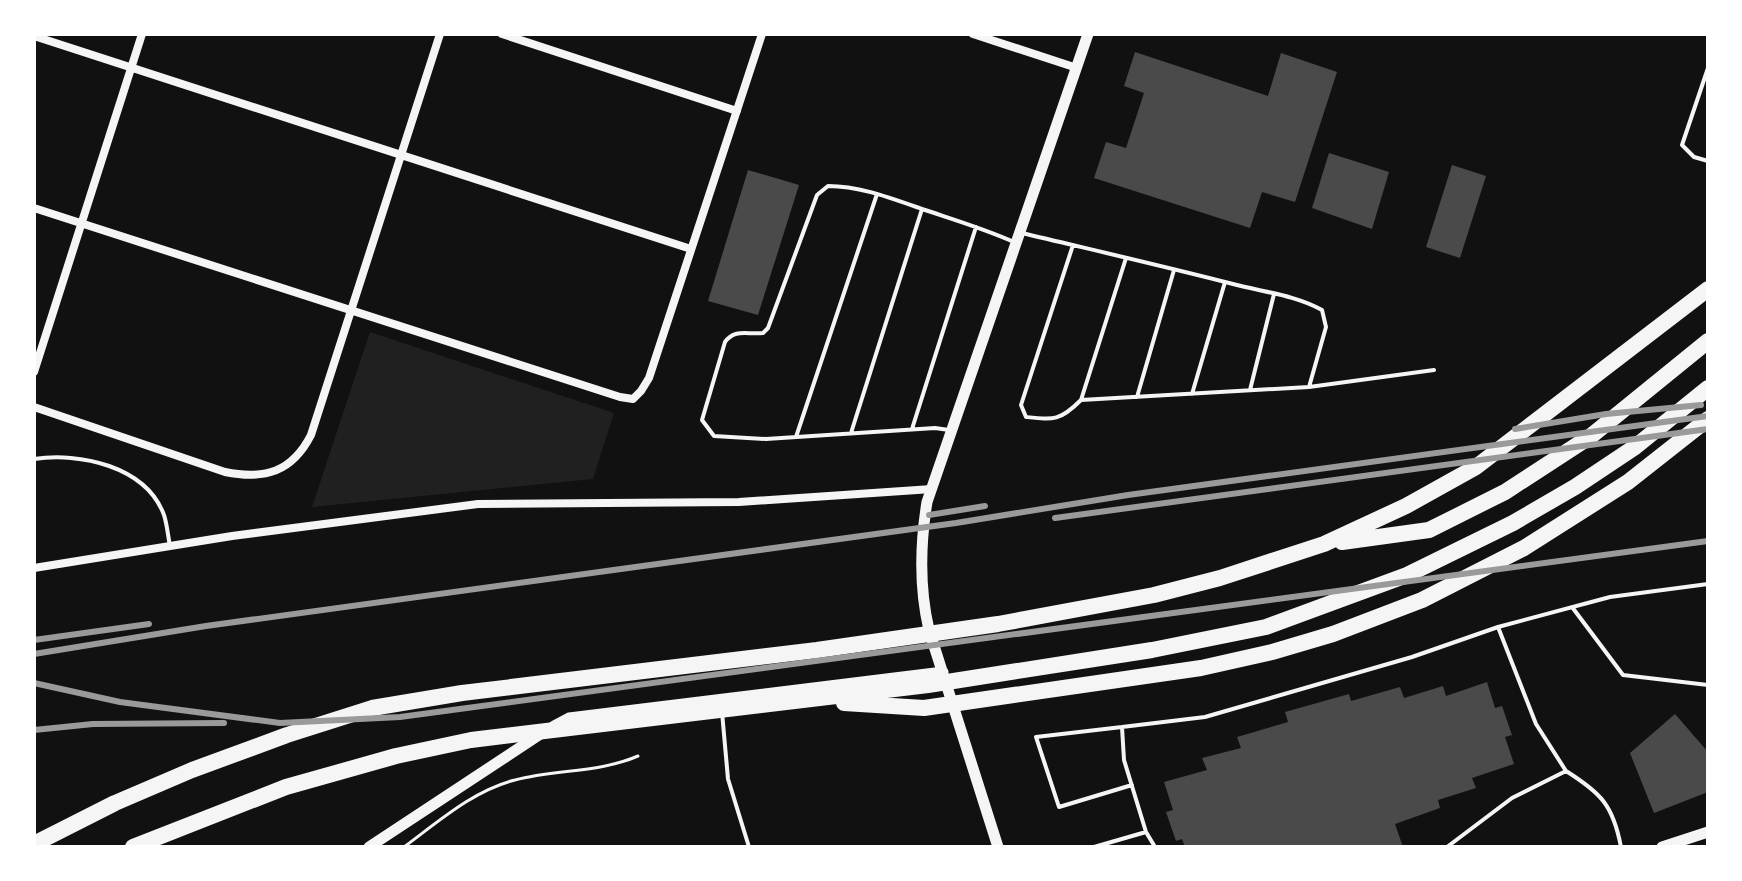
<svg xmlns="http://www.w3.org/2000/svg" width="1742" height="881" font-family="Commissioner,sans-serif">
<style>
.green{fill:#202020}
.building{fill:#4a4a4a}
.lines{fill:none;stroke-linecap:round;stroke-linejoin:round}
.path{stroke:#f5f5f5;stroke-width:3}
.service{stroke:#f5f5f5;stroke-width:4}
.minor{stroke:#f5f5f5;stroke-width:8}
.tertiary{stroke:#f5f5f5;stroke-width:11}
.motorway{stroke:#f5f5f5;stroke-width:16}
.rail{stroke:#9a9a9a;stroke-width:6}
</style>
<rect width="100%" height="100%" fill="#111"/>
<!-- green -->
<path class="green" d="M 370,332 L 614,413 L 593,479 L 312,507 Z"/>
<!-- building -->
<path class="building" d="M 1135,52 L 1268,96 L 1281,53 L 1337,72 L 1295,202 L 1262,192 L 1250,228 L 1094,178 L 1106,142 L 1126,148 L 1144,93 L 1124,86 Z
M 1329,153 L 1389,172 L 1372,229 L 1312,208 Z
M 1452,165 L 1486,176 L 1460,258 L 1426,247 Z
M 748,170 L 799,185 L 758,315 L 708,301 Z
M 1487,682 L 1495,708 L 1502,706 L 1512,735 L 1505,737 L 1514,764 L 1472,778 L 1476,788 L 1438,800 L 1440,808 L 1395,824 L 1403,847 L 1185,847 L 1182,839 L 1176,841 L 1166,812 L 1173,810 L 1164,782 L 1207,770 L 1202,758 L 1241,748 L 1237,737 L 1288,722 L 1285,712 L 1349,694 L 1351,701 L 1400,687 L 1404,698 L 1443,686 L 1446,696 Z
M 1675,714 L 1708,752 L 1708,792 L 1654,813 L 1630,753 Z"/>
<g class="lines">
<!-- path -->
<path class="path" d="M 404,847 C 438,822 474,790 515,780 C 556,769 599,773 638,756"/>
<!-- service -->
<path class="service" d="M 1708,68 L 1682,145 L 1694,157 L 1708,161
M 1022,233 C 1093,250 1163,266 1233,284 C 1263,292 1295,295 1322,310 L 1326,327 L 1309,387 L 1081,400 C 1060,421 1054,420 1026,417 L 1021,405 L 1073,245
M 1309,387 L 1434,370
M 1250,390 L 1274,294
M 1192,394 L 1225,282
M 1137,397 L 1174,270
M 1081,400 L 1126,258
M 912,429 L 976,227
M 949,430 L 935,428 L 766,439 L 714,436 L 702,420 L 725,342 C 735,328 748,335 763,333 L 768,328 L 817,195 L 828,186 C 861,186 893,199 925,210 C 955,220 985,229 1014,242
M 851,433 L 922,209
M 796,437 L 877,194
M 34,459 C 79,452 146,466 164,515 C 167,524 168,536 170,546
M 1572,607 L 1623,675 L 1708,685
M 1498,627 L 1536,724 L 1566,771
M 722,712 L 728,779 L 749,847
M 1122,727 L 1036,737 L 1059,807 L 1132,785
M 1146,832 L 1155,847
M 1094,847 L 1146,832 L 1124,760 L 1122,727 L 1205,717 L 1412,657 L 1498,627 L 1610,597 L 1708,584
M 1447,847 L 1512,798 L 1566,771 C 1601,793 1613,805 1621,847"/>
<!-- minor -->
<path class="minor" d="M 502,34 L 737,111
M 973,34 L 1077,68
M 34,36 L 691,249
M 34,208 L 620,397 L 633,399 L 641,391 L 649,378 L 762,34
M 34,372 L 142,34
M 34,407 L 225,472 C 265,480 292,472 311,435 L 440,34
M 34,568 L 232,536 L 478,504 L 739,502 L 932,489"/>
<!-- tertiary -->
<path class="tertiary" d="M 554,726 L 569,718 L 943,672
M 369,847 L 539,735
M 998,847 L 929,630 C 919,587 920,545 927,502 L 1088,34
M 1662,847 L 1708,832"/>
<!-- motorway -->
<path class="motorway" d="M 1342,542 L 1429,530 L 1505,492 L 1591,436 L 1708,341
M 844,703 L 924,708 L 1201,668 L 1272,652 L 1333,634 L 1422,600 L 1524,548 L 1628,482 L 1708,419
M 34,844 L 115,803 L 192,770 L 287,735 L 372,708 L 462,693 L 817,650 L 998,624 L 1154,595 L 1220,578 L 1324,544 L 1406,506 L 1476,467 L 1708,289
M 133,847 L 286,787 L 396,756 L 471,740 L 928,685 L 1152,650 L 1266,627 L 1407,575 L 1513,523 L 1575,487 L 1635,447 L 1708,388"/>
<!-- rail -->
<path class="rail" d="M 1515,429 L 1606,414 L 1701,405
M 929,515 L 985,506
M 1055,518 L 1708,429
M 34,640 L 149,624
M 34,654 L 206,626 L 956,523 L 1128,495 L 1708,416
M 34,683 L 120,702 L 280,723 L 400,717 L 1708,541
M 34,730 L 93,724 L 224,723"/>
</g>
<!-- border -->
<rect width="1742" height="881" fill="none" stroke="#ffffff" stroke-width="72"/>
</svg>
